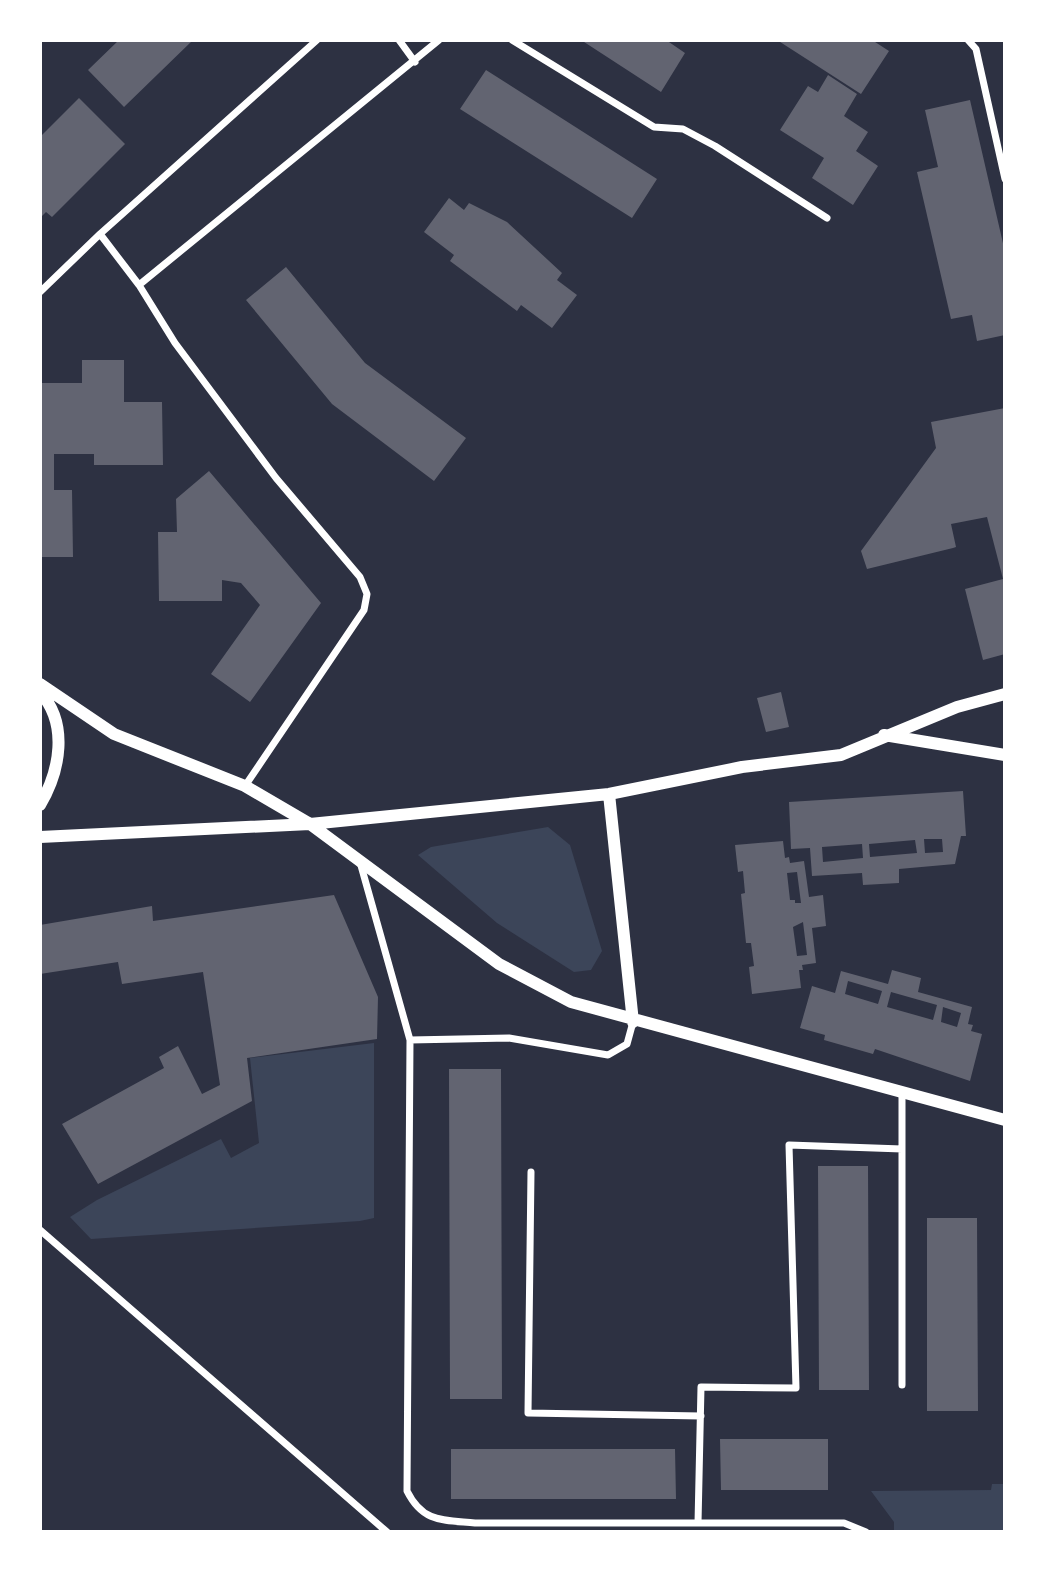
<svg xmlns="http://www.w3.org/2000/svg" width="1045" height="1572" font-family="Rubik,sans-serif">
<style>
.green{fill:#3c4559}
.building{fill:#626471;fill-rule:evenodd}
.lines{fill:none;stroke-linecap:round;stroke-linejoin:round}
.minor{stroke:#fff;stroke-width:7}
.tertiary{stroke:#fff;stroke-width:12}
</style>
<rect width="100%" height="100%" fill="#2d3142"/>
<!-- green -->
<path class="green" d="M 548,827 L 570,845 L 602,951 L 591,970 L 574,972 L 497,923 L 418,855 L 431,847 Z
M 374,1043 L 374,1218 L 360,1221 L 91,1239 L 70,1217 L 97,1200 L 221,1139 L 231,1158 L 259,1143 L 250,1058 Z
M 992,1484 L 1005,1484 L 1005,1532 L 894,1532 L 894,1522 L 871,1491 L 991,1490 Z"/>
<!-- building -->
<path class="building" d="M 119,40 L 193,40 L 124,107 L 88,70 Z
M 581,40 L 666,40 L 685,53 L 661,92 Z
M 777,40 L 872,40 L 889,51 L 861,94 Z
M 486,70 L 657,179 L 632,218 L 460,109 Z
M 828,75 L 857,94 L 844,116 L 868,132 L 856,151 L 878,166 L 853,205 L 812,178 L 824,158 L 780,130 L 808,86 L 818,92 Z
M 79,98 L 125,144 L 52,217 L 46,212 L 40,218 L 40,137 Z
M 970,100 L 1005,252 L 1005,335 L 977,341 L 972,315 L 951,319 L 917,172 L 938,167 L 925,110 Z
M 449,198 L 464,210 L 469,203 L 507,222 L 562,273 L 557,280 L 577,295 L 552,328 L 521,305 L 517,311 L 450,261 L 454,255 L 424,232 Z
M 286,267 L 365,363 L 466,438 L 434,481 L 332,404 L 246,300 Z
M 82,360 L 124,360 L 124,402 L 162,402 L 163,465 L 94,465 L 94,454 L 54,454 L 54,490 L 72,490 L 73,557 L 40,557 L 40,383 L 82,383 Z
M 1005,408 L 1005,654 L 983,660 L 965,589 L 1003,579 L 987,517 L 951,524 L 956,547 L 953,548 L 867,569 L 861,551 L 936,448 L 931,422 Z
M 209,471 L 321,603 L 250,702 L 211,674 L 260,605 L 241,583 L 222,580 L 222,601 L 159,601 L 158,532 L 177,532 L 176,499 Z
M 781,692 L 789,727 L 766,732 L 757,698 Z
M 963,791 L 966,836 L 961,836 L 955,864 L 899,869 L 899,883 L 863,885 L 862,873 L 812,876 L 810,848 L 791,849 L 789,802 ZM 924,839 L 942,839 L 943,852 L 925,853 ZM 915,840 L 917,853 L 870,857 L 869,844 ZM 862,844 L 863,858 L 823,862 L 822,847 Z
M 783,841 L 785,858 L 789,857 L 790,863 L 804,861 L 809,897 L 823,895 L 826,926 L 812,928 L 816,963 L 802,965 L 803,970 L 799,970 L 801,988 L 752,994 L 749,967 L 754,966 L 751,943 L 746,943 L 741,894 L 745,893 L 743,871 L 738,872 L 735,845 ZM 797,872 L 801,903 L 795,903 L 795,900 L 790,900 L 787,873 ZM 803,922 L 807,955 L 797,956 L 793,927 Z
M 334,895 L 378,997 L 377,1039 L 247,1058 L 252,1101 L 98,1184 L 62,1124 L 164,1068 L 159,1057 L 178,1046 L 202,1094 L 220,1085 L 203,972 L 122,984 L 118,962 L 40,974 L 40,925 L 152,906 L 153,921 Z
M 892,970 L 921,978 L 918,992 L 972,1007 L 968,1024 L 973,1025 L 971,1031 L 982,1034 L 970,1081 L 875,1049 L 873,1054 L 824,1040 L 825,1035 L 800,1028 L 812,986 L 835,993 L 841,971 L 888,984 ZM 848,981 L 882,991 L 878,1004 L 845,994 ZM 891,992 L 937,1005 L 933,1020 L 887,1007 ZM 943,1007 L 961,1013 L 957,1027 L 941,1022 Z
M 449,1069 L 501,1069 L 502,1399 L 450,1399 Z
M 818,1166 L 868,1166 L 869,1390 L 819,1390 Z
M 927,1218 L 977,1218 L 978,1411 L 927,1411 Z
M 720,1439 L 828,1439 L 828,1490 L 721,1490 Z
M 451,1449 L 675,1449 L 676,1499 L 451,1499 Z"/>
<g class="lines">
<!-- minor -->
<path class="minor" d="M 399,40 L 415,62
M 512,40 L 654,127 L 683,129 L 715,146 L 827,218
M 968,40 L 976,49 L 1005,179
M 100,234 L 139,285 L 175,343 L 276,478 L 360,577 L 367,594 L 364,610 L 245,786
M 139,285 L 439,40
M 40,292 L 100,234 L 317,40
M 360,862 L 410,1040 L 407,1491 C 423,1523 443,1520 475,1523 L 844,1523 L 866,1532
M 410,1040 L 509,1038 L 608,1055 L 627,1044 L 633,1022
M 902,1092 L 902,1385
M 531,1172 L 528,1413 L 701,1416
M 40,1230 L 387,1532
M 698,1523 L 701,1387 L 796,1388 L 789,1145 L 902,1149"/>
<!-- tertiary -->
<path class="tertiary" d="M 40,684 L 114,734 L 245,786 L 310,824 L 499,964 L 571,1002 L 1005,1120
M 40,692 C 69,724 60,771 40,805
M 884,735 L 1005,755
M 609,794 L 633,1022
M 40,837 L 310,824 L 609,794 L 742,767 L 841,755 L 957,707 L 1005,694"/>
</g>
<!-- border -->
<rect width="1045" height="1572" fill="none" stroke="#ffffff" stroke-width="84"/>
</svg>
